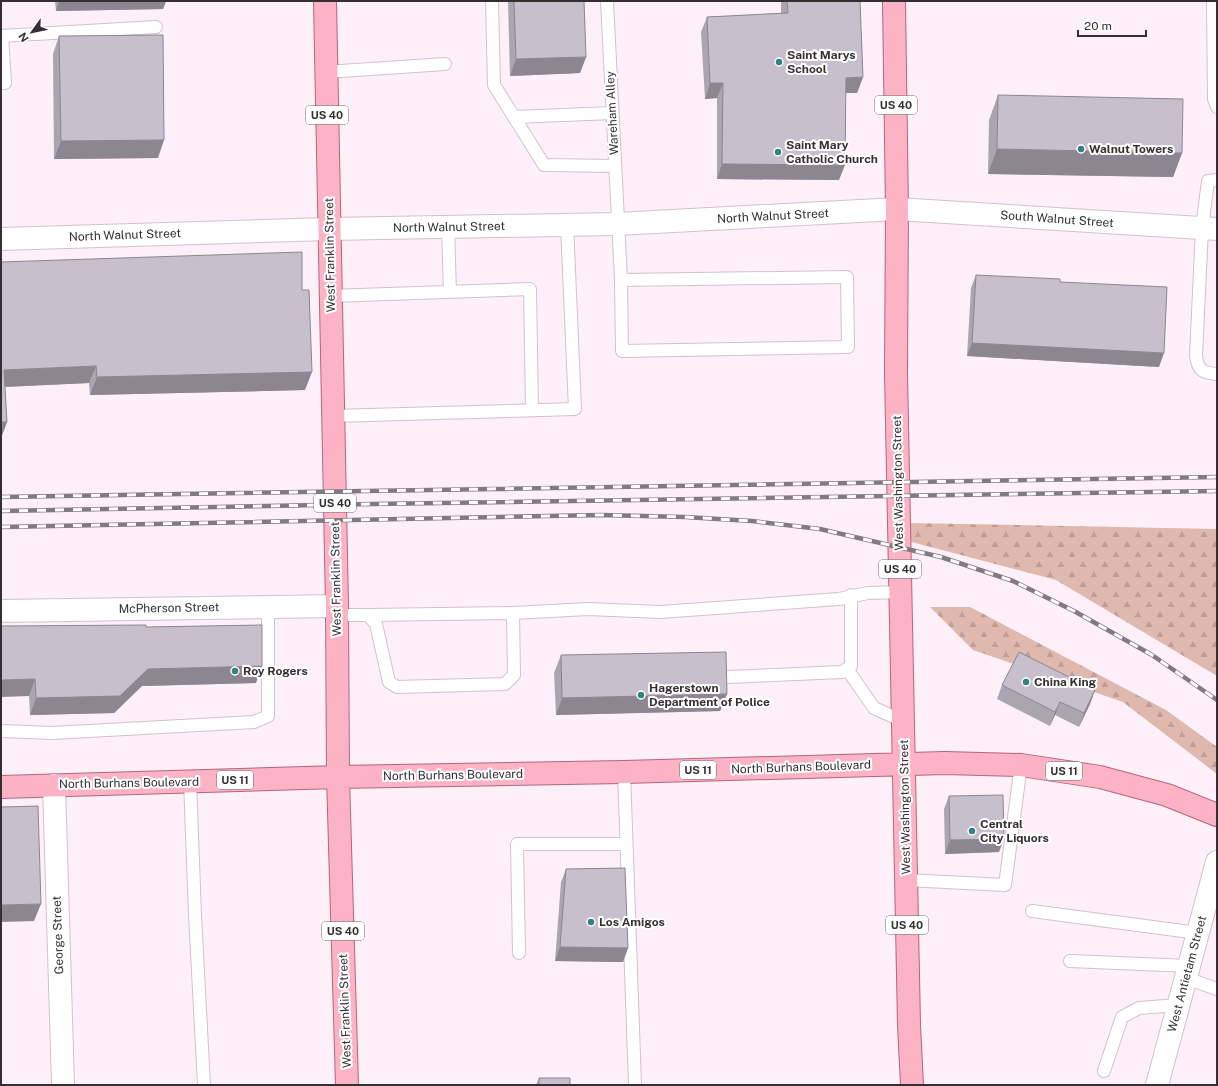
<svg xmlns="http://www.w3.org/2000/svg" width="1218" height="1086" font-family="'Public Sans',sans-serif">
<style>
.forest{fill:url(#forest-firs)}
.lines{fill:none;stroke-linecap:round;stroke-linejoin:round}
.lane-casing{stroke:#d0c3cc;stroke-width:14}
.street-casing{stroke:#d0c3cc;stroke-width:24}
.primary-casing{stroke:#b6647a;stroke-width:24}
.lane{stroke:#fff;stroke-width:12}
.street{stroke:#fff;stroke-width:22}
.primary{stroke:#fdb3c6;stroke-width:22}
.rail-casing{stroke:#837a80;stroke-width:4.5}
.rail{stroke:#fff;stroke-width:3;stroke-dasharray:9;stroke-linecap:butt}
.wall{fill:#aba5af}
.shaded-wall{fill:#8b868f}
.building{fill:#c7c0cc;stroke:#8b868f}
.poi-dot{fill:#388182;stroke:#fff;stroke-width:1.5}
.labels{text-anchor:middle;stroke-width:4;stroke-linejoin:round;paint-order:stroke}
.shield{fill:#fff;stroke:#716d70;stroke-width:1}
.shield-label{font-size:11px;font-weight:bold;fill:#342f32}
.poi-label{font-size:12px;font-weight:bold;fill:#342f32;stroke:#fff;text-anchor:start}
.street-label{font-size:12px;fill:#342f32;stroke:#fff}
</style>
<defs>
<pattern id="forest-firs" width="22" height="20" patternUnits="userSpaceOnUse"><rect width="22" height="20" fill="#dfb8ae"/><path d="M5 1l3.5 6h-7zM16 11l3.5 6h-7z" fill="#c09e96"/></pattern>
</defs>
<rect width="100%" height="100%" fill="#fef0f9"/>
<!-- forest -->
<path class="forest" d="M 910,523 L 1217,529 L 1217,676 L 1056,580 L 908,541 Z
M 930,607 L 970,607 L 1166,710 L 1217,747 L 1217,774 L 1123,702 L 973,650 Z"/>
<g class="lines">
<!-- lane casing -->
<g class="lane-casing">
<path id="lane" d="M 492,1 L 494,85 L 544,165 L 615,166
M 607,1 L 621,280 L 622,351 L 848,347 L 847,277 L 621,280
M 1213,1 L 1214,99 L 1217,107
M 1,36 L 156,27
M 326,72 L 445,64
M 1,83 L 5,83 L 2,36
M 514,117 L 612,113
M 1217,180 L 1208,181 L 1202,228 L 1196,356 C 1198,371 1203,373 1217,374
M 448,227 L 450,292
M 331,296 L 530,289 L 532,410
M 333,416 L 575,409 L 567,225
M 513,613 L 588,609 L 660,612 L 839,599 L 868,593 L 901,592
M 337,615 L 368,615 L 376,624 L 389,682 L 397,687 L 505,684 L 514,675 L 513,613 L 368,615
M 847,669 L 874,708 L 903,721
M 728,677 L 842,672 L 851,666 L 851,595
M 1,731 L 52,733 L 254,722 L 268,716 L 268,607
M 624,772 L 635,1085
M 190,781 L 195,915 L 204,1085
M 906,880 L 1005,885 L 1021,765
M 1032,911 L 1198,933
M 519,953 L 517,844 L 626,844
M 1070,961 L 1189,966
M 1186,978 L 1217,989
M 1104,1071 L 1122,1017 L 1139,1008 L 1178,1005"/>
</g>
<!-- street casing -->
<g class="street-casing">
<path id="street" d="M 1,239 L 329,229 L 617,224 L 897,209 L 1217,229
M 1,611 L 337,606
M 54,785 L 63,1085
M 1157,1085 L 1217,862"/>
</g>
<!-- primary casing -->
<g class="primary-casing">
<path id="primary" d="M 325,1 L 337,606 L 338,777 L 347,1085
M 894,1 L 897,209 L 896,373 L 909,1025 L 912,1085
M 1,787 L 338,777 L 624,772 L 945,763 L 1021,765 L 1100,777 L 1167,795 L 1217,815"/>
</g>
<!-- lane -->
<use href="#lane" class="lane"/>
<!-- street -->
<use href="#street" class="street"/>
<!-- primary -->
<use href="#primary" class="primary"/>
<!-- rail casing -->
<g class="rail-casing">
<path id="rail" d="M 1,497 L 1217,477
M 1,511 L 373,504 L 1217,491
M 1,527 L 601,515 L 685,517 L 752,521 L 820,529 L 941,557 L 1013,581 L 1074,611 L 1152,655 L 1217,700"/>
</g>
<!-- rail -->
<use href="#rail" class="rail"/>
</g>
<!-- wall -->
<path class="wall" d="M 55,1 L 166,1 L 163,9 L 56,11 Z
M 508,1 L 584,1 L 586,57 L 580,73 L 510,76 Z
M 781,1 L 860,1 L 863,77 L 857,93 L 845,93 L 839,180 L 717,179 L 717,98 L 705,99 L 701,32 L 707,17 L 781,13 Z
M 59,36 L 158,158 L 54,159 L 53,54 Z
M 998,95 L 1182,153 L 1173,177 L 988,174 L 989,120 Z
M 1,262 L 302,290 L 305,390 L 90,395 L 89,383 L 5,387 L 7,422 L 1,438 Z
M 976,275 L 1060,282 L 1159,367 L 967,356 L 971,288 Z
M 1,626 L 146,627 L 256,683 L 142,686 L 114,713 L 30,715 L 29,696 Z
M 561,655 L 727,694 L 720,711 L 556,715 L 554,673 Z
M 1002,685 L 1095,690 L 1090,704 L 1079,727 L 1055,715 L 1050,726 L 997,699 Z
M 949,796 L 999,852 L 945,854 L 944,809 Z
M 566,869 L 628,948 L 623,962 L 555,961 L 561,882 Z
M 539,1078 L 570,1085 L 536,1085 Z"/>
<!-- shaded-wall -->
<path class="shaded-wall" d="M 59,1 L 166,1 L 163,9 L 56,11 Z
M 586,57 L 580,73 L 510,76 L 516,59 Z
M 863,77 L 857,93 L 840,93 L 846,78 Z
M 710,83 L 723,83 L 717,98 L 705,99 Z
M 164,140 L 158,158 L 54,159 L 61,141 Z
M 997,149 L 1182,153 L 1173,177 L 988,174 Z
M 722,164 L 845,165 L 839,180 L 717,179 Z
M 972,343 L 1164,353 L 1159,367 L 967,356 Z
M 96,366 L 89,383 L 1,387 L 4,370 Z
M 312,372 L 305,390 L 90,395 L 97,377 Z
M 1,422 L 7,422 L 1,438 Z
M 262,666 L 256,683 L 142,686 L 114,713 L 30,715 L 36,698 L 148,669 Z
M 35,679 L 29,696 L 1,697 L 1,680 Z
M 1095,690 L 1090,704 L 1079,727 L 1084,713 Z
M 727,694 L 720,711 L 556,715 L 562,698 Z
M 1060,702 L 1055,715 L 1050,726 L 1055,712 Z
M 1004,839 L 999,852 L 945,854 L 950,840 Z
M 41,904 L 34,921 L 1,922 L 1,905 Z
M 560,947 L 628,948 L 623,962 L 555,961 Z"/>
<!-- building -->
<path class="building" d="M 514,1 L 584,1 L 586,57 L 516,59 Z
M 787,1 L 860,1 L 863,77 L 846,78 L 845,165 L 722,164 L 723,83 L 710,83 L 707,17 L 788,13 Z
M 163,35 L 164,140 L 61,141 L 59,36 Z
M 998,95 L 1183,99 L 1182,153 L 997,149 Z
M 302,252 L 302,290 L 309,290 L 312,372 L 97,377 L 96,366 L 4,370 L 7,422 L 1,422 L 1,262 Z
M 976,275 L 1060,279 L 1060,282 L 1167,287 L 1164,353 L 972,343 Z
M 146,625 L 146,627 L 262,625 L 262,666 L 148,669 L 120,696 L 36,698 L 35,679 L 1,680 L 1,626 Z
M 726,652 L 727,694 L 562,698 L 561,655 Z
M 1019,652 L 1095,690 L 1084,713 L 1060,702 L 1055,712 L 1002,685 Z
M 1003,795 L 1004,839 L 950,840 L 949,796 Z
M 38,806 L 41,904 L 1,905 L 1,807 Z
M 625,868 L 628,948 L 560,947 L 566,869 Z
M 539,1078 L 570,1078 L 570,1085 L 539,1085 Z"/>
<!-- markers -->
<g class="poi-dot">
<circle cx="779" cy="62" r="4"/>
<circle cx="1081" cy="149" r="4"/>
<circle cx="778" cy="152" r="4"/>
<circle cx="235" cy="671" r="4"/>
<circle cx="1026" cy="682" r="4"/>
<circle cx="641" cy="695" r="4"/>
<circle cx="972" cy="831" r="4"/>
<circle cx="591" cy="922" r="4"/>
</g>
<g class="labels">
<!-- shield labels -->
<g class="shield">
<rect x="875" y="96" width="42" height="18" rx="3"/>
<rect x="306" y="106" width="42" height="18" rx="3"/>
<rect x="314" y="494" width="42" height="18" rx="3"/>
<rect x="879" y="560" width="42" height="18" rx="3"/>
<rect x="680" y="761" width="36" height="18" rx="3"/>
<rect x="1046" y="762" width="36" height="18" rx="3"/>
<rect x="217" y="771" width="36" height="18" rx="3"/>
<rect x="886" y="916" width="42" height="18" rx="3"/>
<rect x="322" y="922" width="42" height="18" rx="3"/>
</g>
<g class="shield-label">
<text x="896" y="109">US 40</text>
<text x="327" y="119">US 40</text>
<text x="335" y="507">US 40</text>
<text x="900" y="573">US 40</text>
<text x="698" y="774">US 11</text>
<text x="1064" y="775">US 11</text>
<text x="235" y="784">US 11</text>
<text x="907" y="929">US 40</text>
<text x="343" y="935">US 40</text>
</g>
<!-- poi labels -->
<g class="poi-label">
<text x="787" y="59">Saint Marys<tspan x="787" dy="14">School</tspan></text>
<text x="786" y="149">Saint Mary<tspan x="786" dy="14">Catholic Church</tspan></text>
<text x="1089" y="153">Walnut Towers</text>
<text x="243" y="675">Roy Rogers</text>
<text x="1034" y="686">China King</text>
<text x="649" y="692">Hagerstown<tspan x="649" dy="14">Department of Police</tspan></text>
<text x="980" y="828">Central<tspan x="980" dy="14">City Liquors</tspan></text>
<text x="599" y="926">Los Amigos</text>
</g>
<!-- street labels -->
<g class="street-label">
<text transform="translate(612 113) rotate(-93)" y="4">Wareham Alley</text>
<text transform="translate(773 216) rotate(-3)" y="4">North Walnut Street</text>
<text transform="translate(1057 219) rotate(4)" y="4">South Walnut Street</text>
<text transform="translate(449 227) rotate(-1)" y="4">North Walnut Street</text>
<text transform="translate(125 235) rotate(-2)" y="4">North Walnut Street</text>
<text transform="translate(330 255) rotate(-91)" y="4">West Franklin Street</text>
<text transform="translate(898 483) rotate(-91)" y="4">West Washington Street</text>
<text transform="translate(336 579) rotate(-91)" y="4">West Franklin Street</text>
<text transform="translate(169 608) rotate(-1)" y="4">McPherson Street</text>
<text transform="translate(801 767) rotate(-2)" y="4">North Burhans Boulevard</text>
<text transform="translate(453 775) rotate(-1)" y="4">North Burhans Boulevard</text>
<text transform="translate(129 783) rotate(-1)" y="4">North Burhans Boulevard</text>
<text transform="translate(905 807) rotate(-91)" y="4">West Washington Street</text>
<text transform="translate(58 935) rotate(-92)" y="4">George Street</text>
<text transform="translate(1187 974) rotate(-75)" y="4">West Antietam Street</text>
<text transform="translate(345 1011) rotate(-92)" y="4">West Franklin Street</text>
</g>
</g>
<!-- border -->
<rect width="1218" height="1086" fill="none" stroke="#342f32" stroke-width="4"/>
<!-- north arrow -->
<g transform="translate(32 32) rotate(237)" stroke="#ffffff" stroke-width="3" paint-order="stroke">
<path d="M0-3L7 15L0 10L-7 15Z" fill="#342f32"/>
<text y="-6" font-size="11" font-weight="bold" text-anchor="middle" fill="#342f32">N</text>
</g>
<!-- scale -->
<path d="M1078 30v6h68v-6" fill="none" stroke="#342f32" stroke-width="2"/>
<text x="1084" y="30" font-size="12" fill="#342f32" stroke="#ffffff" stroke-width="3" paint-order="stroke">20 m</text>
</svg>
